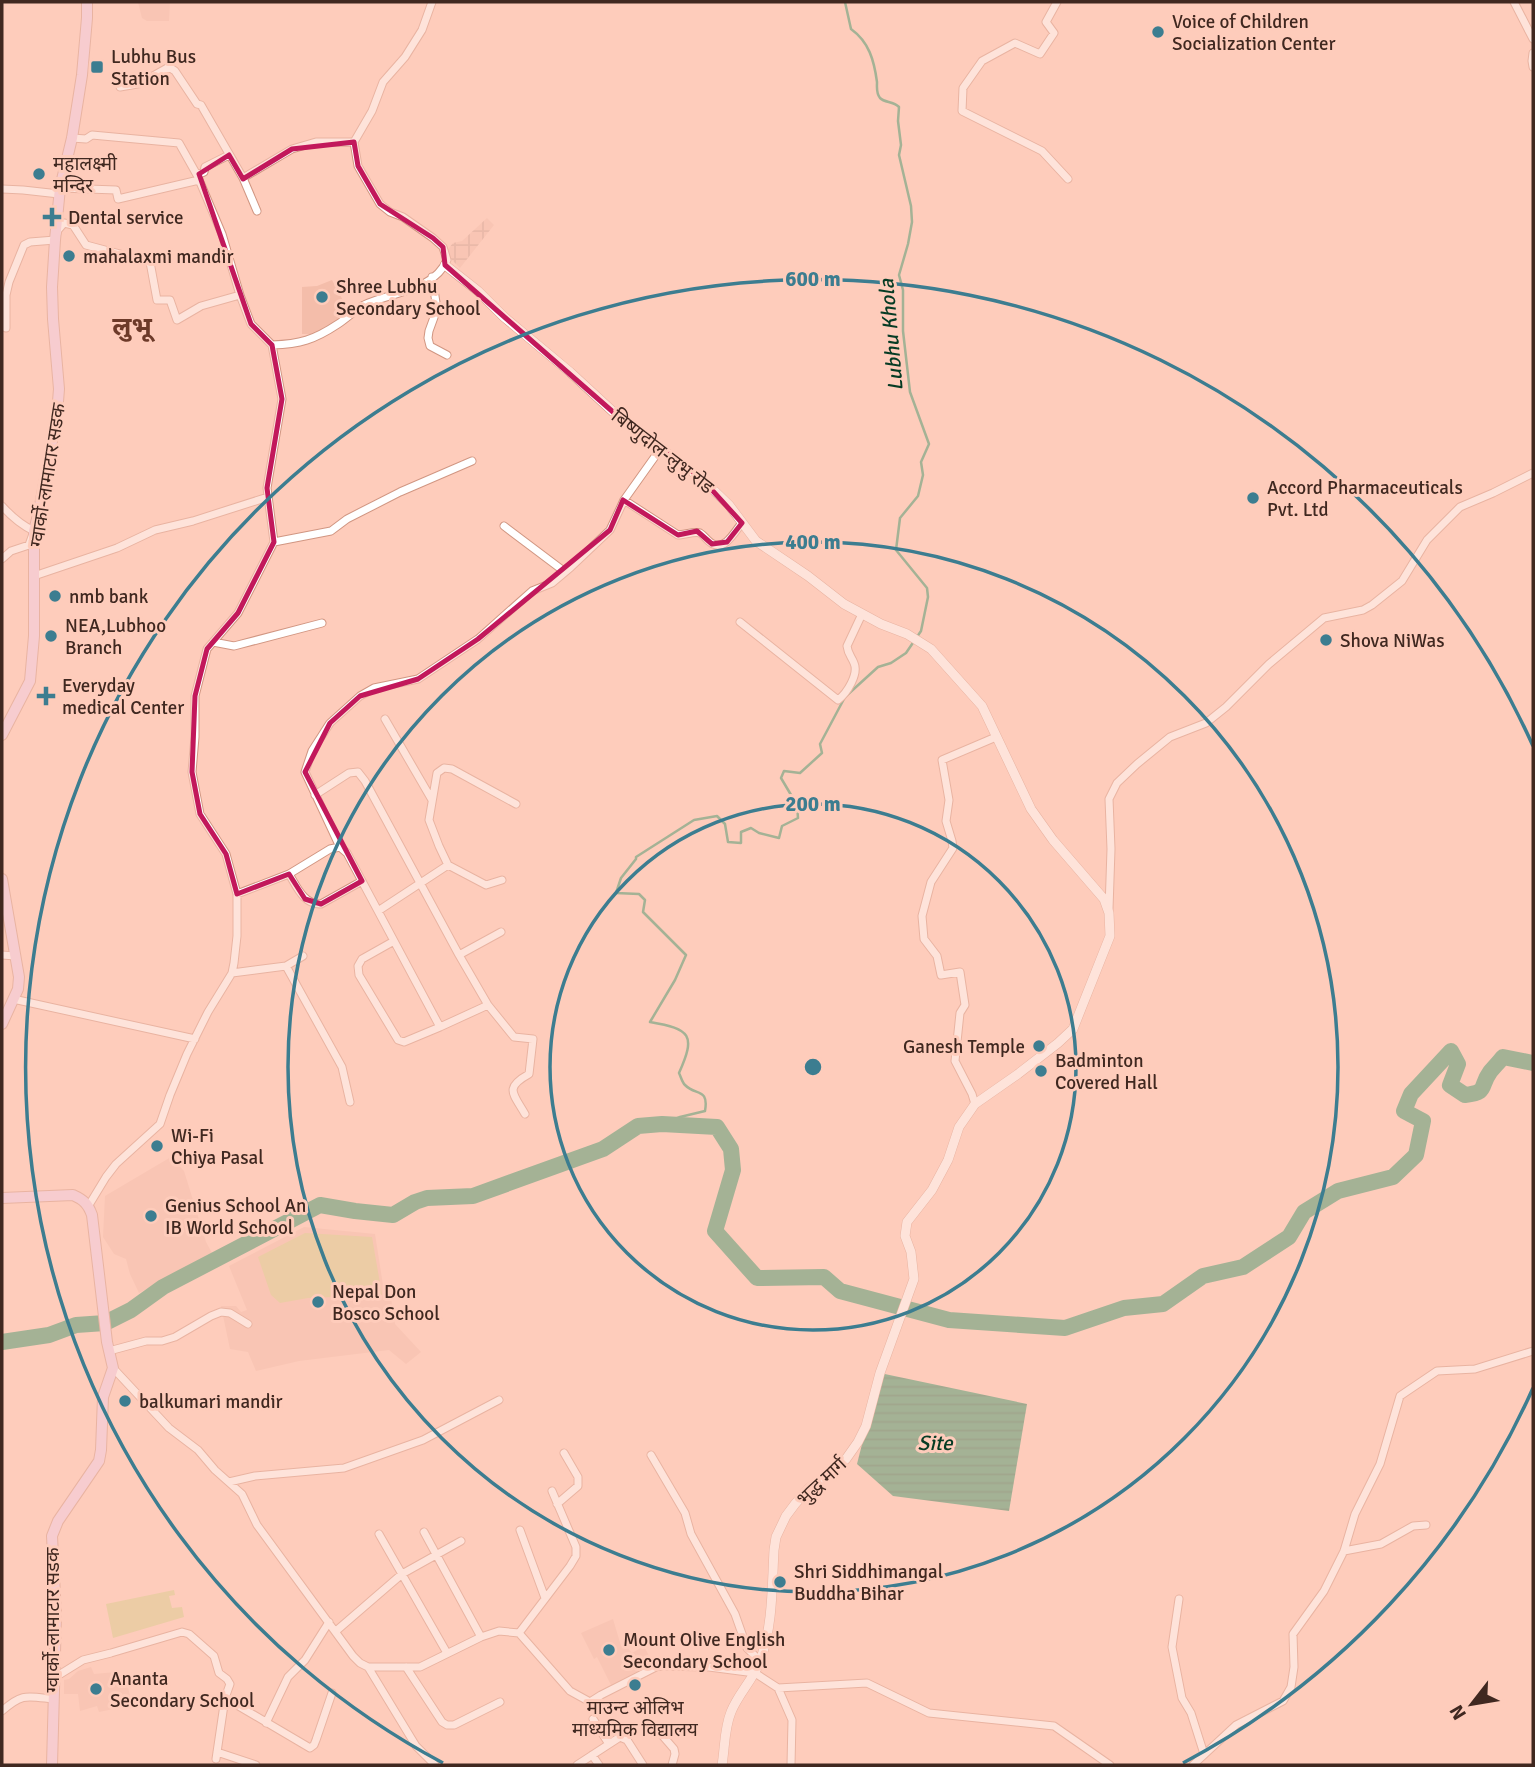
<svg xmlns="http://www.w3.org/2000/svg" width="1535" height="1767" font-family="Signika,'Noto Sans Devanagari',sans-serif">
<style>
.built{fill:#f4bdaa}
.industrial{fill:url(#industrial-grid)}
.green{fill:#d8cc89}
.water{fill:url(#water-rules)}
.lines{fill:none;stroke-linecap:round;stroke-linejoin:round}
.stream{stroke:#389367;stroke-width:2.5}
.river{stroke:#389367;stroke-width:16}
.minor-casing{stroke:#d19682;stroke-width:9}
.tertiary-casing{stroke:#d19682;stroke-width:10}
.secondary-casing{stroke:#d19682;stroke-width:12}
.minor{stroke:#fff;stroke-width:7}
.tertiary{stroke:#fff;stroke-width:9}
.secondary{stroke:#efcde6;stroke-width:10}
.marked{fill:none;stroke:#c2185b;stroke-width:5;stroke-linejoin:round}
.ring{fill:none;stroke:#3c7d90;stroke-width:3.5}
.poi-dot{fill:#3c7d90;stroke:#feccbb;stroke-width:2.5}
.labels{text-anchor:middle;stroke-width:6;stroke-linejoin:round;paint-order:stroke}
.poi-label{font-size:19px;fill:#402820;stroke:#feccbb;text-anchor:start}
.street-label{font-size:19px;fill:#402820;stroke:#feccbb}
.water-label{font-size:21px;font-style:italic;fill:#063b24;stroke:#feccbb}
.district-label{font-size:26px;font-weight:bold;fill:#6d3a29;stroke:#feccbb}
.centre{fill:#3c7d90;stroke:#feccbb;stroke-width:3.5}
.ring-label{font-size:21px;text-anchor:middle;font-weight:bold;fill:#3c7d90;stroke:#feccbb;stroke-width:6;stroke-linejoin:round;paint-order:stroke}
</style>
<defs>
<pattern id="industrial-grid" width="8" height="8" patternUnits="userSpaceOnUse" patternTransform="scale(1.75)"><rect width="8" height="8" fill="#f4bdaa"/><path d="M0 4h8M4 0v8" fill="none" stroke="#d2a292"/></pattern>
<pattern id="water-rules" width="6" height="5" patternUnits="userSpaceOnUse" patternTransform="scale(1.75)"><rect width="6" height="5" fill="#389367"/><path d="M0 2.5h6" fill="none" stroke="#317854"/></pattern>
</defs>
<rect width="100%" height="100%" fill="#feccbb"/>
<!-- built -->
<path class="built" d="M 138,2 L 170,2 L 169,21 L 147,21 L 142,18 Z
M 332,280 L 347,308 L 337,320 L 317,332 L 311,334 L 302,334 L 302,287 L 317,286 Z
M 171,1157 L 184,1171 L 206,1242 L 212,1253 L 139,1293 L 130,1274 L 126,1259 L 114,1254 L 103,1237 L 105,1196 Z
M 304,1227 L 375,1234 L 385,1298 L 391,1298 L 395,1324 L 421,1352 L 406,1364 L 389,1350 L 299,1361 L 256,1371 L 248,1352 L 230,1349 L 221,1306 L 236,1306 L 241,1312 L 247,1310 L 229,1266 Z
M 613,1619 L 621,1646 L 627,1647 L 632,1653 L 644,1646 L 649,1656 L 641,1661 L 644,1668 L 611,1685 L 597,1657 L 594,1659 L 581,1633 Z
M 91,1667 L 94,1674 L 116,1672 L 119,1685 L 127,1683 L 131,1700 L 118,1702 L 118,1708 L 99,1712 L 97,1706 L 80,1711 L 78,1694 L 64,1694 L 64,1680 L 69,1679 L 78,1671 Z"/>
<!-- industrial -->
<path class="industrial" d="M 487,218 L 494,225 L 460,268 L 445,253 L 453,243 L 462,241 Z"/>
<!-- green -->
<path class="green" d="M 305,1233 L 372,1237 L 382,1295 L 308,1298 L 280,1303 L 271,1295 L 258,1257 Z
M 174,1590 L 175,1595 L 169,1596 L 172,1608 L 182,1607 L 184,1617 L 113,1638 L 106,1604 Z"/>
<!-- water -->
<path class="water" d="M 880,1373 L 1027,1404 L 1009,1511 L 893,1496 L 857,1464 Z"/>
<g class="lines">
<!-- stream -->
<path class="stream" d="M 662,1124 L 680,1117 L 705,1111 C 709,1088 696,1096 685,1085 C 682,1082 681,1077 679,1073 C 696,1035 691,1029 650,1022 L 675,980 L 686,955 L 643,912 L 645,900 L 639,894 L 616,893 L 621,878 L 636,859 L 636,857 L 694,820 L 717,816 L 725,824 L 728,842 L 741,843 L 741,832 L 751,828 L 759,833 L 779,838 L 782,826 L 798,818 L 797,805 L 781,778 L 784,771 L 800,773 L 822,753 L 820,744 L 845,697 L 878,667 L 891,663 L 906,653 L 921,631 L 928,597 L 927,588 L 896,550 L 900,518 L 918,496 L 923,475 L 921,462 L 929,444 L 910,392 L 903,331 L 903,290 L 899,275 L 908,244 L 912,222 L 911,206 L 899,155 L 901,145 L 898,121 L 899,107 C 893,101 885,103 880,98 C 876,93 877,88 877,82 C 874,60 869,42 851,29 L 845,2"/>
<!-- river -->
<path class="river" d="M 2,1342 L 49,1335 L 76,1325 L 105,1323 L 131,1310 L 163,1287 L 320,1205 L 355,1211 L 393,1215 L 415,1202 L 427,1198 L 473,1196 L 603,1149 L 638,1126 L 662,1124 L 717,1127 L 731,1149 L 733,1170 L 715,1231 L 757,1278 L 824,1277 L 840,1291 L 949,1320 L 1065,1328 L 1124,1308 L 1163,1304 L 1203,1276 L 1243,1267 L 1289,1237 L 1304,1212 L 1338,1191 L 1393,1177 L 1416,1155 L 1423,1121 L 1404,1111 L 1411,1094 L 1451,1051 L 1458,1064 L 1450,1085 L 1465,1095 C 1489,1092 1479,1087 1490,1072 C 1494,1067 1499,1062 1503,1057 L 1533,1063"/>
<!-- minor casing -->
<g class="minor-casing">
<path id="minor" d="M 1057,2 L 1046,22 L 1054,33 L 1040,54 L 1015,43 L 982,61 L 963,88 L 962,111 L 1042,151 L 1068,179
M 1514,2 L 1533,39
M 1533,53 L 1532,61 L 1533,67
M 120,87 L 149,82 L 153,76 L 169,67 L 175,71 L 197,104 L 201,105 L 243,178 L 257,211
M 72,138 L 86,139 L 92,135 L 179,143 L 197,175 L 222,234 L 240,295 L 251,324 L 272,345
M 197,175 L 204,172 L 205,167 L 229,155
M 243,178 L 292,149 L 316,142 L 354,142
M 60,188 L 116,190 L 118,199 L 199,180
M 2,189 L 23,190 L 59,194
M 432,277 L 437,309 L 429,331 L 428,338 L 430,346 L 447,355
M 6,328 L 6,295 L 9,282 L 24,245 L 30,242 L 55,240 L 58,230 L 64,223 L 73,225 L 86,245 L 150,262 L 157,300 L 170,300 L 177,320 L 201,306 L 240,295
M 624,500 L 678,535 C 684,535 695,531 700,533 C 705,536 708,542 713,544 C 726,550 735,531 742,523
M 2,506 C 11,516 21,525 34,531 L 29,545 L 11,551 L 2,559
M 504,526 L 565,572
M 274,542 L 331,531 L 347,519 L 400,492 L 472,461
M 34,576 L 117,548 L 155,530 L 193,521 L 268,497
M 740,622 L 838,700 C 847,693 859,674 854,663 C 851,656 848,654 847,646 L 862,614
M 213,642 L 234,646 L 322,623
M 385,719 L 432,800
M 315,795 L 349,773 L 358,772 L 365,781 L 459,955
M 340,847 L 305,772 L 312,751 L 330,723 L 360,696 L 374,688 L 418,679 L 478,639 L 532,591 L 552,583 L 571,567 L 610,530 L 624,500 L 661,448
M 289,874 C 297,887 304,905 321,904 L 362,881
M 502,880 L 486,885 L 448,865 L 439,846 L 429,820 L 437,773 L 444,768 L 452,769 L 516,804
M 237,894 L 289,874 L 330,849 L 340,847 L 347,853 L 440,1027 L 488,1005 L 459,955 L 501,932
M 1109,909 L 1111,849 L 1109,799 L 1117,783 L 1137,764 L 1170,737 L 1206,723 L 1226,707 L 1269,664 L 1324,618 L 1363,610 L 1372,605 L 1402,581 L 1427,540 L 1460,507 L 1493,493 L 1533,473
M 378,911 L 448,865
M 394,941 L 362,959 L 358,966 L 359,975 L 398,1040 L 404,1042 L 440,1027
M 2,955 L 16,956
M 286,966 L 342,1067 L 350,1102
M 232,973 L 286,966 L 303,956
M 13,999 L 195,1039
M 488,1005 L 514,1037 L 533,1039 L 529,1074 C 504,1088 513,1093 525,1114
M 975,1104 L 972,1094 L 955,1061 L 960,1013 L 965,1005 L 960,972 L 941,975 L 937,956 L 924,939 L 922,916 L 931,882 L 953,848 L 952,841 L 946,821 L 949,800 L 942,760 L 996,737
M 89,1205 L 106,1177 L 116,1164 L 160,1124 L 170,1095 L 187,1054 L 208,1012 L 232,973 L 234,963 L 237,936 L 237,894 L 226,854 L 200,814 L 192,772 L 195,737 L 195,696 L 207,649 L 238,613 L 274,542 L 267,488 L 282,399 L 272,345 C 300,344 314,340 338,324 C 347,318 355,310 364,305 C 391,292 434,291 447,260 L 443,247 L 433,238 L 403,217 L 390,212 L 380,204 L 358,166 L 354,142 L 372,111 L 383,82 L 405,57 L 422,30 L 432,2
M 109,1351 L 146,1341 L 162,1341 L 175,1337 L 211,1316 L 221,1312 L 230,1313 L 248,1324
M 113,1368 L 169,1428 L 198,1450 L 215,1470 L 242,1494 L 257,1525 L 353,1656 L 360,1663 L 368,1667 L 420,1667 L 481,1637 L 499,1631 L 519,1633
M 651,1455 L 685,1513 L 691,1534 L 735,1614 L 747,1648 L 760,1661
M 229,1482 L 255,1476 L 344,1468 L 423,1440 L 499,1400
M 552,1491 L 576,1547 L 576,1556 L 570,1566 L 519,1633 L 570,1691 L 590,1702 L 601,1695 L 658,1666 L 709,1667 L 755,1673 L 778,1688 L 867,1683 L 929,1713 L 1054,1726 L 1110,1765
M 557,1504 L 578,1486 L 578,1477 L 564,1453
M 520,1530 L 545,1598
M 424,1532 L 481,1637
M 379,1534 L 447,1653
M 1344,1551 L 1381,1544 L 1413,1526 L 1426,1525
M 1179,1599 L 1172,1647 L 1182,1698 L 1191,1713 L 1204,1754
M 336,1631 L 402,1574 L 461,1541
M 368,1667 L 416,1746 L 435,1765
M 406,1667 L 442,1722 L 447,1725 L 454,1725 L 500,1702
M 54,1678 L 83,1660 L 111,1653 L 182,1632 L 189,1634 L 214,1656 L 219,1673 L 227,1679 L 230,1684 L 225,1698 L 216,1759
M 778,1688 L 792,1720 L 791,1765
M 225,1698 L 310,1748 L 314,1745 L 316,1740 L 332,1693
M 2,1711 C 22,1693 27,1696 52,1699
M 593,1719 L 609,1744
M 266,1723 L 288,1677 L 305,1660 L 329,1622
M 655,1727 L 674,1749 L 675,1754 L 672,1765
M 217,1752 L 256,1765
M 592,1755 L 599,1765
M 577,1765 L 620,1737 L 627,1740 L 643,1765
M 1193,1765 L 1236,1725 L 1283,1701 L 1291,1687 L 1294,1667 L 1293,1634 L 1324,1591 L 1344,1551 L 1355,1514 L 1380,1464 L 1400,1396 L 1437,1371 L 1475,1369 L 1533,1351"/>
</g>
<!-- tertiary casing -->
<g class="tertiary-casing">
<path id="tertiary" d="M 445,265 L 478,291 L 504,317 L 570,372 L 621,419 L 701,478 L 729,505 L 756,541 L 808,576 L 844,604 L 881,624 L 907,634 L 931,649 L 982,706 L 1031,809 L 1053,840 L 1104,899 L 1109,913 L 1110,936 L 1073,1029 L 1058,1043 L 1018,1074 L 975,1104 L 959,1127 L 948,1160 L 932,1190 L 907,1222 L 905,1236 L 911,1252 L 914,1279 L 880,1373 L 866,1426 L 858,1442 L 846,1459 L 808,1489 L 795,1504 L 786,1516 L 776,1537 L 774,1550 C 772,1586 773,1626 760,1661 C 753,1680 738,1694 731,1712 C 724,1729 725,1748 722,1765"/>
</g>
<!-- secondary casing -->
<g class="secondary-casing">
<path id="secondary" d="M 2,735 L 30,681 L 34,636 L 34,531 L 39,511 L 57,414 L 59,389 L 53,319 L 52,287 L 55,240 L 60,188 L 72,138 L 82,75 L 87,18 L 87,2
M 2,879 L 19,977 L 18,989 L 2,1024
M 2,1198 L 73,1195 C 84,1200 88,1204 92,1215 L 107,1342 L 113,1368 L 103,1397 L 101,1450 L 99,1461 L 58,1521 L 52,1536 L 56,1615 L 52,1765"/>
</g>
<!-- minor -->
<use href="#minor" class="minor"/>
<!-- tertiary -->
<use href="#tertiary" class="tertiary"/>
<!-- secondary -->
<use href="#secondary" class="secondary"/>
</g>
<!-- marked area -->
<path d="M0 0H1535V1767H0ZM 354,142 L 358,166 L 380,204 L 433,238 L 443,247 L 445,265 L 621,419 L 701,478 L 742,523 L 727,542 L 712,544 L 697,531 L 678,535 L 623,500 L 610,530 L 478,639 L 418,679 L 360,696 L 330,723 L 305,772 L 362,881 L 321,904 L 305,899 L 289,874 L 237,894 L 226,854 L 200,814 L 192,772 L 195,696 L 207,649 L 238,613 L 274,542 L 267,488 L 282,399 L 272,345 L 251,324 L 199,174 L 229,155 L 243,179 L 292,149 Z" fill="#feccbb" fill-opacity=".55" fill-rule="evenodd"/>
<path class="marked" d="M 354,142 L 358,166 L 380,204 L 433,238 L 443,247 L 445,265 L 621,419 L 701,478 L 742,523 L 727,542 L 712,544 L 697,531 L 678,535 L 623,500 L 610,530 L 478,639 L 418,679 L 360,696 L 330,723 L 305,772 L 362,881 L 321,904 L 305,899 L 289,874 L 237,894 L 226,854 L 200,814 L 192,772 L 195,696 L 207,649 L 238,613 L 274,542 L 267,488 L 282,399 L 272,345 L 251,324 L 199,174 L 229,155 L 243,179 L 292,149 Z"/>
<!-- distance rings -->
<g class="ring">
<circle cx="813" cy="1067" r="263"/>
<circle cx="813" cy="1067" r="525"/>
<path d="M1533 1388A788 788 0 0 1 1183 1763M443 1763A788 788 0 1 1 1533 746"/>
</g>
<!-- markers -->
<g class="poi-dot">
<circle cx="1158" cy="32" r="7"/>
<rect x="90" y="60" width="14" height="14" rx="3.5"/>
<circle cx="39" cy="174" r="7"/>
<path d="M48.5 206.5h7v7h7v7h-7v7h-7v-7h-7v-7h7z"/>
<circle cx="69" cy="256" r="7"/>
<circle cx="322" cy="297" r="7"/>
<circle cx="1253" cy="498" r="7"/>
<circle cx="55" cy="596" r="7"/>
<circle cx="51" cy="636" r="7"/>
<circle cx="1326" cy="640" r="7"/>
<path d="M42.5 685.5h7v7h7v7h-7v7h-7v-7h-7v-7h7z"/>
<circle cx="1039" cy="1046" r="7"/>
<circle cx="1041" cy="1071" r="7"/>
<circle cx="157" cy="1146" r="7"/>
<circle cx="151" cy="1216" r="7"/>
<circle cx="318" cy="1302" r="7"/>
<circle cx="125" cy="1401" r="7"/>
<circle cx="780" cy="1582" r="7"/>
<circle cx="609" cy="1650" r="7"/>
<circle cx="635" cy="1685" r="7"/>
<circle cx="96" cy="1689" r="7"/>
</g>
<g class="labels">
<!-- poi labels -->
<g class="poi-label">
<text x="1172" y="28">Voice of Children<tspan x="1172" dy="22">Socialization Center</tspan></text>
<text x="111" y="63">Lubhu Bus<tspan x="111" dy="22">Station</tspan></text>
<text x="53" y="170">महालक्ष्मी<tspan x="53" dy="22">मन्दिर</tspan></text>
<text x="68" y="224">Dental service</text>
<text x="83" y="263">mahalaxmi mandir</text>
<text x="336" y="293">Shree Lubhu<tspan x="336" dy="22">Secondary School</tspan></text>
<text x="1267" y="494">Accord Pharmaceuticals<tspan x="1267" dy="22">Pvt. Ltd</tspan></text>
<text x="69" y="603">nmb bank</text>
<text x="65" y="632">NEA,Lubhoo<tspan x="65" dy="22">Branch</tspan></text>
<text x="1340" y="647">Shova NiWas</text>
<text x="62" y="692">Everyday<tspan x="62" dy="22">medical Center</tspan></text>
<text x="1025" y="1053" text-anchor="end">Ganesh Temple</text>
<text x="1055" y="1067">Badminton<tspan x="1055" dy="22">Covered Hall</tspan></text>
<text x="171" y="1142">Wi-Fi<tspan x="171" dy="22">Chiya Pasal</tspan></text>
<text x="165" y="1212">Genius School An<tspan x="165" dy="22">IB World School</tspan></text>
<text x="332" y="1298">Nepal Don<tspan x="332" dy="22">Bosco School</tspan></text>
<text x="139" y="1408">balkumari mandir</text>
<text x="794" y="1578">Shri Siddhimangal<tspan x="794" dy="22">Buddha Bihar</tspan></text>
<text x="623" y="1646">Mount Olive English<tspan x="623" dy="22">Secondary School</tspan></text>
<text x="110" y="1685">Ananta<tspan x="110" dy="22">Secondary School</tspan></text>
<text x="635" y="1714" text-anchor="middle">माउन्ट ओलिभ<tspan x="635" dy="22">माध्यमिक विद्यालय</tspan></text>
</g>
<!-- street labels -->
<g class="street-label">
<text transform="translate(663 451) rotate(38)" y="7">बिष्णुदोल-लुभु रोड</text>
<text transform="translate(47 475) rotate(-81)" y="7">ग्वार्को-लामाटार सडक</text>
<text transform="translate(821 1481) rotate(-43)" y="7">भुद्ध मार्ग</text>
<text transform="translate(52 1620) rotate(-90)" y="7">ग्वार्को-लामाटार सडक</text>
</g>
<!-- water labels -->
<g class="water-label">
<text transform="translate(891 335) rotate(-95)" y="7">Lubhu Khola</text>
<text x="935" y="1450">Site</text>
</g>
<!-- district labels -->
<g class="district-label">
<text x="132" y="335">लुभू</text>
</g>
</g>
<circle cx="813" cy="1067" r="10" class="centre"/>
<g class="ring-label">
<text x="813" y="286">600 m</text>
<text x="813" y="549">400 m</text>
<text x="813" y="811">200 m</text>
</g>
<!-- border -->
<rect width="1535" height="1767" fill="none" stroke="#402820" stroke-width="7"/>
<!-- north arrow -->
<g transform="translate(1472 1704) rotate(239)" stroke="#feccbb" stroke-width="5" paint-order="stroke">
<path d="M0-5L12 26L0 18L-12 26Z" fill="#402820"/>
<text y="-10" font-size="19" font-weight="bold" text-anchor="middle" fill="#402820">N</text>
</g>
</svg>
